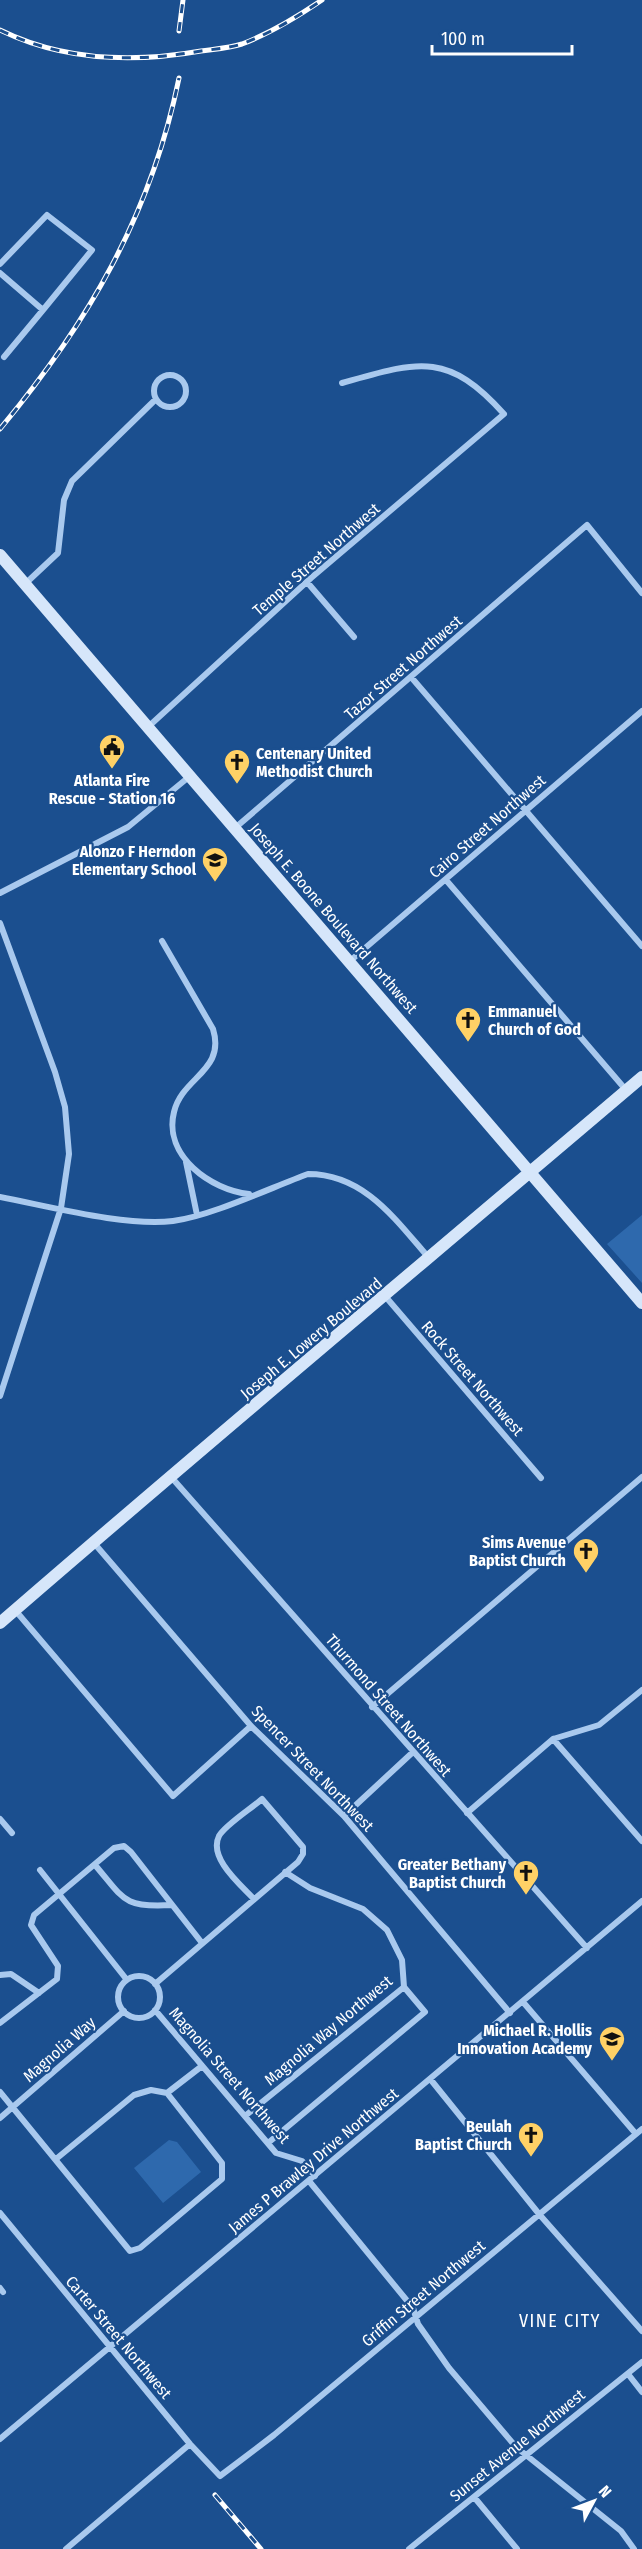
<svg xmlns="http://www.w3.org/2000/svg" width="642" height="2549" font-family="'Fira Sans Condensed',sans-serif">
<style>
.green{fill:#2e69ad}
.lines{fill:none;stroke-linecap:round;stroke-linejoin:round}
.street{stroke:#a9c9ee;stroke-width:6}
.secondary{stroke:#d6e6fa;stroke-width:12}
.rail-casing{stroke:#fff;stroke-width:5}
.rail{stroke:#1b4f8f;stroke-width:3;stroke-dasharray:9;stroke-linecap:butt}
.labels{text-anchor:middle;stroke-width:4.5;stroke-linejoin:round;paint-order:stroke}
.street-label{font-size:16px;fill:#fff;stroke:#1b4f8f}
.poi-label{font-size:16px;font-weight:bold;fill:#fff;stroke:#1b4f8f;text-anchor:end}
.neighbourhood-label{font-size:18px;letter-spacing:1.5px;fill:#fff;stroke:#1b4f8f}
</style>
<rect width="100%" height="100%" fill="#1b4f8f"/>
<!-- green -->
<path class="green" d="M 642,1215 L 642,1283 L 607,1244 Z
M 169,2140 L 177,2142 L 201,2172 L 163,2203 L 134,2168 Z"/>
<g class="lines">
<!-- street -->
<path class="street" d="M 0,264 L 47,215 L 92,250 L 43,310
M 0,273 L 43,310 L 4,357
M154 391a16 16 0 1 1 32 0a16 16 0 1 1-32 0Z
M 307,582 L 354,637
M 25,584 L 58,553 L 64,500 L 72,481 L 156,399
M 411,677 L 642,946
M 148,727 L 311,578 L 504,414 C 447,350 417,362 342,383
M 235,828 L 587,525 L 642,593
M 446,880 L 626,1090
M 0,893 L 128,827 L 190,776
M 0,923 L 55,1072 L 65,1107 L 69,1154 L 61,1208 L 0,1396
M 162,941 L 213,1029 C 226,1071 182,1077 174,1112 C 163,1156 211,1190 249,1194
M 350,961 L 642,711
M 186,1162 L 197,1215
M 0,1197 C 48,1206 126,1227 173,1221 C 211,1216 270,1188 308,1174 C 364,1174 395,1219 429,1258
M 385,1296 L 541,1478
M 172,1478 L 587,1948
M 94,1543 L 251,1726 L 344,1816 L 510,2013
M 15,1610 L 173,1796 L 251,1726
M 372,1707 L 642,1477
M 553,1739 L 642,1841
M 467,1813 L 553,1739 L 599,1725 L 642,1690
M 344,1816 L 413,1752
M 0,1819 L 12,1833
M 95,1865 C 124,1899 123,1908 171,1905
M 40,1870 L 127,1980
M 285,1872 L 310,1888 L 363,1909 L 387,1930 L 402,1960 L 404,1987
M 0,1975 L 11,1974 L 39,1993
M118 1997a21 21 0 1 1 42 0a21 21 0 1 1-42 0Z
M 155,1984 L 298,1862 L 303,1854 L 303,1847 L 262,1799 C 252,1808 225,1825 219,1836 C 208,1858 241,1885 254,1899
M 523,2002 L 636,2134
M 155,2010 L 276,2153 L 302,2161 L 315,2176
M 0,2023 L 57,1979 L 58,1966 L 31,1925 L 34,1915 L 114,1848 L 124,1846 L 131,1852 L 202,1943
M 431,2080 L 539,2214 L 642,2331
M 0,2092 L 130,2251 L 140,2248 L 222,2179 L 222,2163 L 167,2093
M 245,2116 L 404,1987
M 0,2118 L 124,2011
M 268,2143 L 425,2012 L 404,1987
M 56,2159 L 134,2095 L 151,2090 L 167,2093 L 202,2066
M 309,2181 L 413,2308 L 418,2324 L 449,2368 L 516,2447 L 621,2531 L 634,2549
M 0,2213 L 190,2444 L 220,2476 L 274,2435 L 642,2129
M 0,2288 L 3,2292
M 628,2374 L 642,2392
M 0,2439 L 642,1901
M 474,2497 L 517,2549
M 66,2549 L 190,2444
M 409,2549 L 642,2362"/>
<!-- secondary -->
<path class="secondary" d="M 0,555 L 642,1303
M 0,1623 C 212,1439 428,1259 642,1077"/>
<!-- rail casing -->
<g class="rail-casing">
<path id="rail" d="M 0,30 C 63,61 133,63 201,51 C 215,49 229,48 242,44 C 271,33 297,17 322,0
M 179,31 L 183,0
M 0,429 C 88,323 151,215 179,78
M 215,2495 L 261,2549"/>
</g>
<!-- rail -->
<use href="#rail" class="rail"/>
</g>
<!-- icons -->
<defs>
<g id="civic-pin" transform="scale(1.35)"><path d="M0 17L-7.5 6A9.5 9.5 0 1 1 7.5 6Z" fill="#ffd166" stroke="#1b4f8f"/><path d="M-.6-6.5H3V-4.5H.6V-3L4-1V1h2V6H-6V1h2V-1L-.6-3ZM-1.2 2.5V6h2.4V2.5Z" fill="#111"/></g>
<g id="church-pin" transform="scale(1.35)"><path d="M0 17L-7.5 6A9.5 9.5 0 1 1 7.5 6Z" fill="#ffd166" stroke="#1b4f8f"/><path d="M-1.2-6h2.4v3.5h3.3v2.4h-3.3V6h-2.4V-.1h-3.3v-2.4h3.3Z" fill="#111"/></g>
<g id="school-pin" transform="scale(1.35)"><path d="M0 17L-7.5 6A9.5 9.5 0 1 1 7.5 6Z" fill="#ffd166" stroke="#1b4f8f"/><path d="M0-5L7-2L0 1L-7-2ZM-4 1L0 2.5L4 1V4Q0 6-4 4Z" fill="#111"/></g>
</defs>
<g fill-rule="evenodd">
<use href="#civic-pin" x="112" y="747"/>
<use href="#church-pin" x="237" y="762"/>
<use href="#school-pin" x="215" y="860"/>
<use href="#church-pin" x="468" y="1020"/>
<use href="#church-pin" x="586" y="1551"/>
<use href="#church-pin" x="526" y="1873"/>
<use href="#school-pin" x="612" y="2039"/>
<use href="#church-pin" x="531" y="2135"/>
</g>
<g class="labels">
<!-- street labels -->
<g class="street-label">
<text transform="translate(316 559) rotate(-41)" y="6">Temple Street Northwest</text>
<text transform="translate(403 667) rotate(-41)" y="6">Tazor Street Northwest</text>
<text transform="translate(487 826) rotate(-41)" y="6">Cairo Street Northwest</text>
<text transform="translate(334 918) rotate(49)" y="6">Joseph E. Boone Boulevard Northwest</text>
<text transform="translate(311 1338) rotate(-40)" y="6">Joseph E. Lowery Boulevard</text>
<text transform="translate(473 1378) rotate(49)" y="6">Rock Street Northwest</text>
<text transform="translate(389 1705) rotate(49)" y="6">Thurmond Street Northwest</text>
<text transform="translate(313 1768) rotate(46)" y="6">Spencer Street Northwest</text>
<text transform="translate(328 2030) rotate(-40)" y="6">Magnolia Way Northwest</text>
<text transform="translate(59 2049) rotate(-41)" y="6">Magnolia Way</text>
<text transform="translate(230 2075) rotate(49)" y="6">Magnolia Street Northwest</text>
<text transform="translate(313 2160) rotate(-40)" y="6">James P Brawley Drive Northwest</text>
<text transform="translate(423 2293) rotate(-40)" y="6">Griffin Street Northwest</text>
<text transform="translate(119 2337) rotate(50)" y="6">Carter Street Northwest</text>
<text transform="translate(517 2445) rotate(-39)" y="6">Sunset Avenue Northwest</text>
</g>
<!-- poi labels -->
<g class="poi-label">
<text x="256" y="759" text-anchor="start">Centenary United<tspan x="256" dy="18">Methodist Church</tspan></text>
<text x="112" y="786" text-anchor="middle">Atlanta Fire<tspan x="112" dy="18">Rescue - Station 16</tspan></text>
<text x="196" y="857">Alonzo F Herndon<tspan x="196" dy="18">Elementary School</tspan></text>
<text x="488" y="1017" text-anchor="start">Emmanuel<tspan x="488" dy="18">Church of God</tspan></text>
<text x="566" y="1548">Sims Avenue<tspan x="566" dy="18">Baptist Church</tspan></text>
<text x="506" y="1870">Greater Bethany<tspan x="506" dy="18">Baptist Church</tspan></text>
<text x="592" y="2036">Michael R. Hollis<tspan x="592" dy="18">Innovation Academy</tspan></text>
<text x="512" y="2132">Beulah<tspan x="512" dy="18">Baptist Church</tspan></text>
</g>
<!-- neighbourhood labels -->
<g class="neighbourhood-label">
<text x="560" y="2327">VINE CITY</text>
</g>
</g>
<!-- north arrow -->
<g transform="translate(594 2501) rotate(49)" stroke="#1b4f8f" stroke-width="4.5" paint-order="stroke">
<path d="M0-4.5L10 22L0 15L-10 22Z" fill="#ffffff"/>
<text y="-9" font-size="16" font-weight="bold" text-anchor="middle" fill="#ffffff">N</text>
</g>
<!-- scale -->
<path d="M432 45v9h140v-9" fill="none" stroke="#ffffff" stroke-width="3"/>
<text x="441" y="45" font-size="18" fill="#ffffff" stroke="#1b4f8f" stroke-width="4.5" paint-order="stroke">100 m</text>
</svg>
